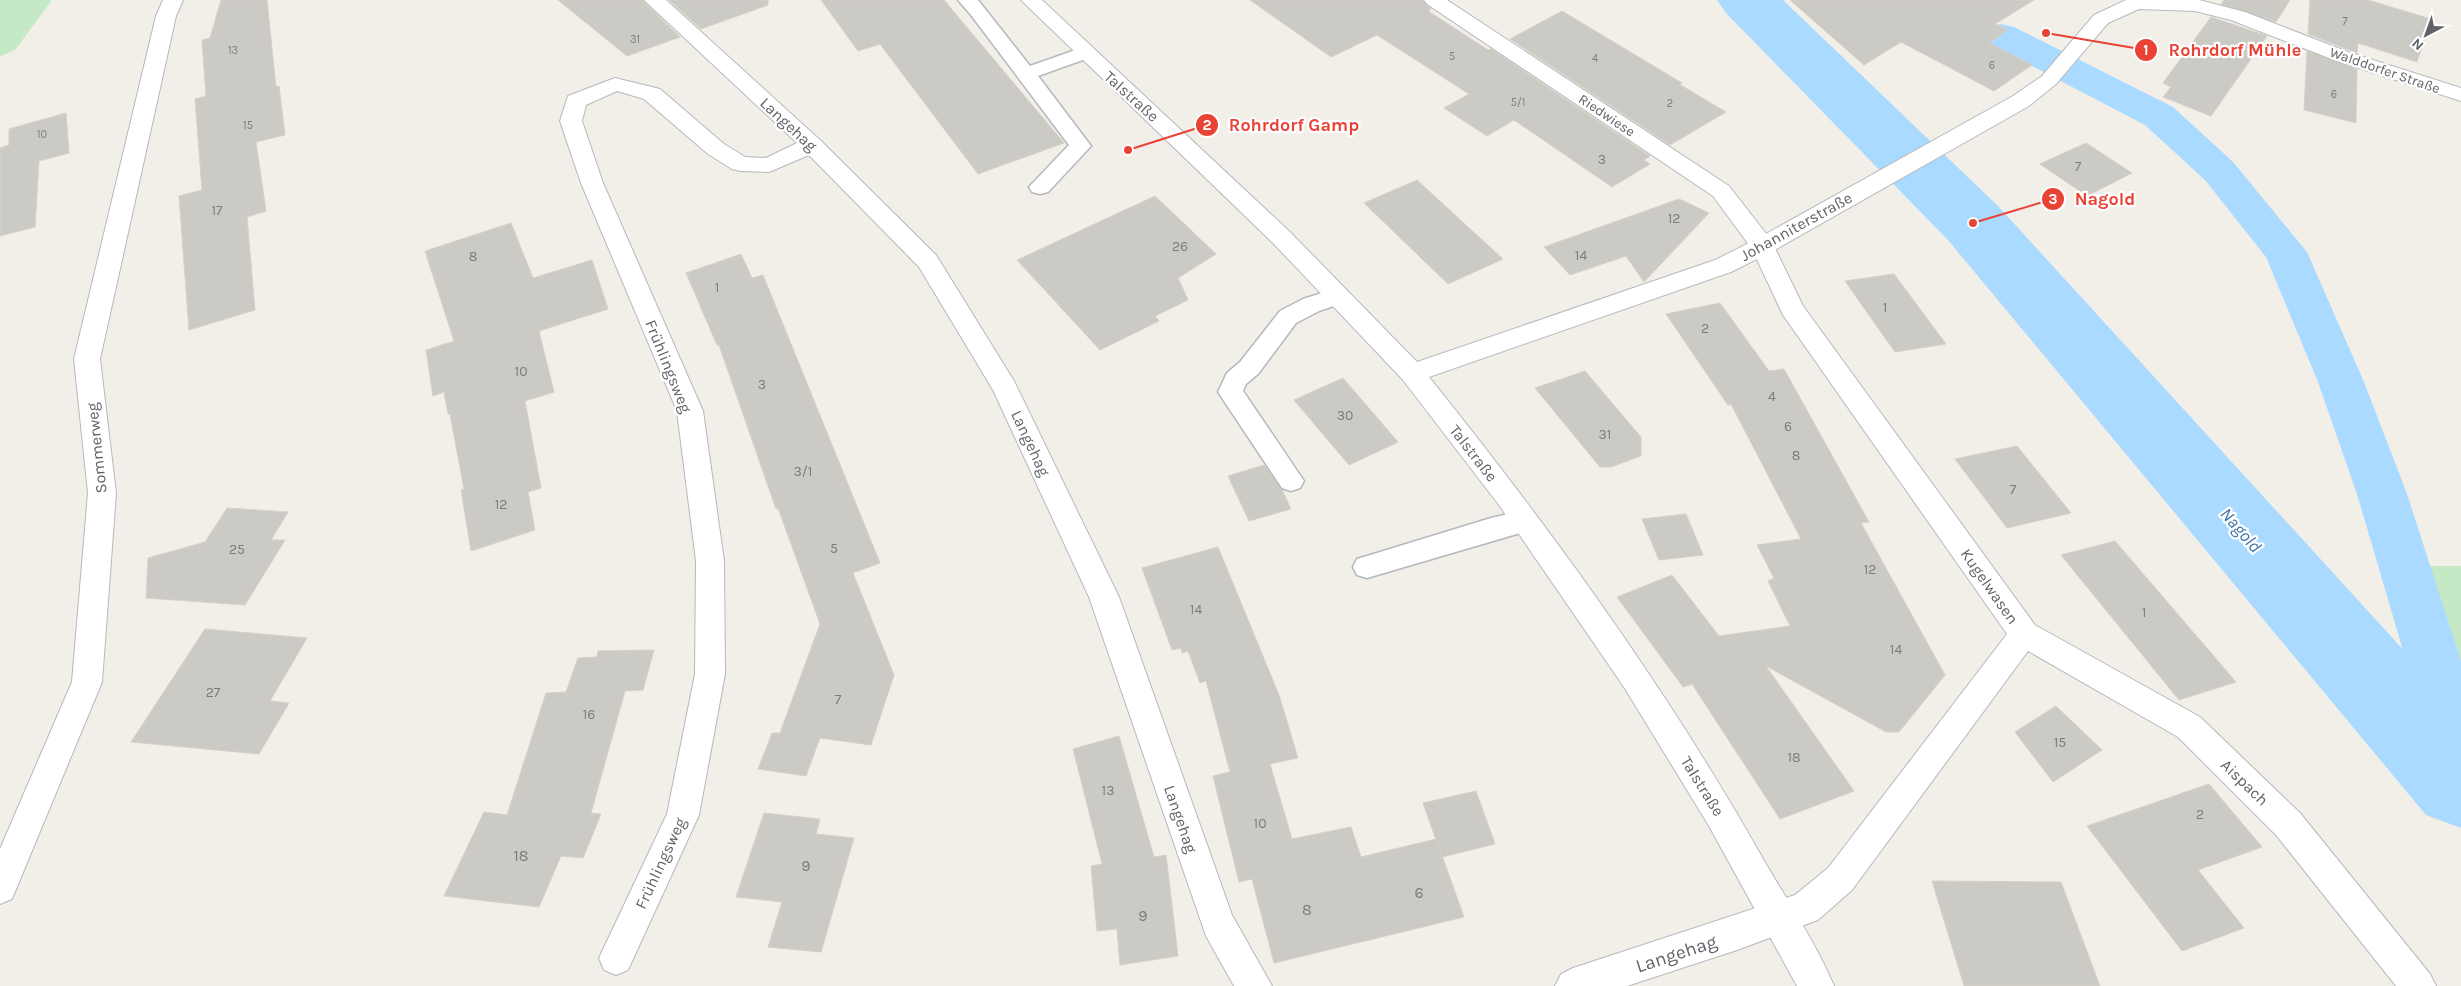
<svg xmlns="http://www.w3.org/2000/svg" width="2461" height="986" font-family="Karla,sans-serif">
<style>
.green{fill:#c5e8c5}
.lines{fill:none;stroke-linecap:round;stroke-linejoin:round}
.canal{fill:#aadaff;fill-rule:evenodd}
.river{fill:#aadaff;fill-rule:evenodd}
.building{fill:#cccac5;stroke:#d6d1c6}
.lane-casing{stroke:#b5b8bc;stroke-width:3}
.street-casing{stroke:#b5b8bc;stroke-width:2}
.secondary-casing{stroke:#b6babf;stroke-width:2}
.lane{fill:#fff;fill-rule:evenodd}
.street{fill:#fff;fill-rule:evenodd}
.secondary{fill:#fff;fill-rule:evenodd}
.labels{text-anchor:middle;stroke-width:4.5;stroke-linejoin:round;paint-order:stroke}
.far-number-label{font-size:11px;fill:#7a7d7f}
.far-street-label{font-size:14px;fill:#5f6368;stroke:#fff}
.number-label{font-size:14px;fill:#7a7d7f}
.street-label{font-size:16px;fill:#5f6368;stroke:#fff}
.near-number-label{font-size:16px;fill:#7a7d7f}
.water-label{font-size:18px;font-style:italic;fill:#4174aa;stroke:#fff}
.near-street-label{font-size:19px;fill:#5f6368;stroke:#fff}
.leader{fill:none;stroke:#ea4335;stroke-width:2}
.callout-dot{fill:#ea4335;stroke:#fff;stroke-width:2}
.mark-label{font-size:15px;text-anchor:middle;font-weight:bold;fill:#fff}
.callout-label{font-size:18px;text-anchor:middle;font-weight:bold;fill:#ea4335;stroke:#fff;stroke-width:4.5;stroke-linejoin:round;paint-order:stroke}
</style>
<rect width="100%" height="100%" fill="#f1efe8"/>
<!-- green -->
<path class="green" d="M 0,0 L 52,0 L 15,50 L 0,56 Z
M 2418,566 L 2461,566 L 2461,710 Z"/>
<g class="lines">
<!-- canal -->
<path class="canal" d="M 2001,24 L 2014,27 L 2173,107 L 2233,162 L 2307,252 L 2364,382 L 2407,494 L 2461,661 L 2461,775 L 2441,767 L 2432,749 L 2357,494 L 2318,382 L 2266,257 L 2205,180 L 2145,125 L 1988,43 L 1983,35 L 1988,27 Z"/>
<!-- river -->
<path class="river" d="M 1717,0 L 1783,0 L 1998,206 L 2461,713 L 2461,828 L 2426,815 L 1948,240 L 1726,13 Z"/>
</g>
<!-- building -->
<path class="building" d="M 221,0 L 267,0 L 276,87 L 279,86 L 285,135 L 256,142 L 266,211 L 247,217 L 255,310 L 189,330 L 179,196 L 202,190 L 195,99 L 206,96 L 202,40 L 210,38 Z
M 558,0 L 642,0 L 680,37 L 627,56 Z
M 669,0 L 768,0 L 768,5 L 701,29 Z
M 821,0 L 944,0 L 1064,143 L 978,174 L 880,44 L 858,51 Z
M 1250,0 L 1422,0 L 1431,9 L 1428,11 L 1488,50 L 1491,49 L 1650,156 L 1644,160 L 1650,164 L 1612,187 L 1514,120 L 1487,136 L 1444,108 L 1469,94 L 1377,35 L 1331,57 Z
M 1790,0 L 2034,0 L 1995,24 L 2008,30 L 1989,43 L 2032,65 L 1994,91 L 1901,42 L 1864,65 Z
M 2224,0 L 2290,0 L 2276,22 L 2221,4 Z
M 2310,0 L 2368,0 L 2431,19 L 2417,62 L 2358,43 L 2357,53 L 2308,34 Z
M 1562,11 L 1682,83 L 1679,84 L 1726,112 L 1670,145 L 1510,39 Z
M 2211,17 L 2267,36 L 2211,116 L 2163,97 L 2171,87 L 2163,83 Z
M 2307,51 L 2357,69 L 2356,123 L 2304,110 Z
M 66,113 L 69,153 L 39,161 L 35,227 L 0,236 L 0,148 L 9,145 L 9,129 Z
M 2086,143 L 2132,173 L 2087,196 L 2040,164 Z
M 1417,180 L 1503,259 L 1448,284 L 1364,203 Z
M 1155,196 L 1216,254 L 1178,278 L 1188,300 L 1155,316 L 1159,321 L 1100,350 L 1017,260 Z
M 1679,199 L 1709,213 L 1644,282 L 1626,256 L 1570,275 L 1544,247 Z
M 511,223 L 533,278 L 592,260 L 608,309 L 539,331 L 554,392 L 525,401 L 541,488 L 528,492 L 535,530 L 471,551 L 461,490 L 464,489 L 450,414 L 448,414 L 444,392 L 433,396 L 426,350 L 454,341 L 425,251 Z
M 741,254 L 752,278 L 763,275 L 880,563 L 853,573 L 894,675 L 871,745 L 820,738 L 806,776 L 758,769 L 772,733 L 780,733 L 820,624 L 778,508 L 776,509 L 719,345 L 717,345 L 686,273 Z
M 1894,274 L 1946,344 L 1895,352 L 1845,281 Z
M 1720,303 L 1769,371 L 1784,369 L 1869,522 L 1861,523 L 1945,675 L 1899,732 L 1886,732 L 1766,666 L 1854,791 L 1780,819 L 1692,684 L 1683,687 L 1617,597 L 1672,575 L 1719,636 L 1790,626 L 1768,581 L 1774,578 L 1757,545 L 1801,539 L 1731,404 L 1728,405 L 1666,314 Z
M 1585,371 L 1641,437 L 1641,456 L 1611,467 L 1600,467 L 1535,388 Z
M 1343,378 L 1398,442 L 1349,465 L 1294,400 Z
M 2017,446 L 2071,513 L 2007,528 L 1955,459 Z
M 1264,465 L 1282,490 L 1291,509 L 1249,521 L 1228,476 Z
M 227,508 L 288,512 L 271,540 L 285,540 L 245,605 L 146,598 L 148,558 L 205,542 Z
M 1686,514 L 1703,555 L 1659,560 L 1642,519 Z
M 2115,541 L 2236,682 L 2179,700 L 2061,555 Z
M 1218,547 L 1279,695 L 1298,758 L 1270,764 L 1292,839 L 1351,827 L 1361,857 L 1436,839 L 1464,917 L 1274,963 L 1252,879 L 1239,882 L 1213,776 L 1230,772 L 1206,681 L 1200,683 L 1188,651 L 1182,653 L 1181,648 L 1172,650 L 1142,568 Z
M 205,629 L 307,638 L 270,701 L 289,703 L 259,754 L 131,742 Z
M 654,650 L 643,690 L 625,691 L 591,813 L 601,814 L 583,858 L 561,856 L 539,907 L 444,896 L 484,812 L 507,815 L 546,693 L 566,692 L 578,658 L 597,657 L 598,651 Z
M 2056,706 L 2102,750 L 2053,782 L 2015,732 Z
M 1119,736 L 1154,857 L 1166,855 L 1178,956 L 1120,965 L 1117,929 L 1097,931 L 1091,866 L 1102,864 L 1073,749 Z
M 2209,784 L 2262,847 L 2198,870 L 2244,928 L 2182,951 L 2087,826 Z
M 1476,791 L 1495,844 L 1442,857 L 1423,803 Z
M 764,813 L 820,819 L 816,834 L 854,838 L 821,952 L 768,947 L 782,902 L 736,897 Z
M 1932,881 L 2061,882 L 2100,986 L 1964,986 Z"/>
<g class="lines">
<!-- lane casing -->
<g class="lane-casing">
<path id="lane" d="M 958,0 L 978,0 L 1030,66 L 1084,47 L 1091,49 L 1094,53 L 1091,57 L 1038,76 L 1091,146 L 1048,192 L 1040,194 L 1032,192 L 1029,187 L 1069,145 L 971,15 Z
M 1338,288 L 1346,290 L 1350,296 L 1346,302 L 1319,311 L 1296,323 L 1258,374 L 1246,384 L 1243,391 L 1304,481 L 1300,488 L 1291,491 L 1282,488 L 1218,392 L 1227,373 L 1240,362 L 1280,311 L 1303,299 Z
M 1525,510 L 1534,513 L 1538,521 L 1534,529 L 1367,578 L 1357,575 L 1353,567 L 1357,559 L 1367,556 L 1491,518 Z"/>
</g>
<!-- street casing -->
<g class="street-casing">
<path id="street" d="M 163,0 L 183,0 L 176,16 L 100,359 L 116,493 L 102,682 L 12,899 L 0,904 L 0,849 L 72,682 L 88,493 L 74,359 L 156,16 Z
M 644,0 L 666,0 L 820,140 L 936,255 L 1014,381 L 1119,597 L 1232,915 L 1272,986 L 1234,986 L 1206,936 L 1089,597 L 993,390 L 919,267 L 809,155 L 769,172 L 740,171 L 732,169 L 708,154 L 644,99 L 617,91 L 586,105 L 582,121 L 603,183 L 703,411 L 724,561 L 725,674 L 699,815 L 628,970 L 616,975 L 604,970 L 599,958 L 667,814 L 695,674 L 696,561 L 677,411 L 581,183 L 560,121 L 568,96 L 615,78 L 660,89 L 724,144 L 745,157 L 766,158 L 797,143 Z
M 1424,0 L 1447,0 L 1729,186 L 1771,240 L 1803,306 L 2035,625 L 2200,717 L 2300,813 L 2430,974 L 2436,986 L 2396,986 L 2276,835 L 2178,737 L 2028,651 L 1852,890 L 1818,920 L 1737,950 L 1627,986 L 1555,986 L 1561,974 L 1573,968 L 1795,895 L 1828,868 L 2007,634 L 1783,315 L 1752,249 L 1713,196 L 1427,4 Z"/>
</g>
<!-- secondary casing -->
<g class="secondary-casing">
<path id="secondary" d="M 1021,0 L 1042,0 L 1290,232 L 1417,362 L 1715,260 L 1755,240 L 2013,96 L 2042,76 L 2094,15 L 2126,0 L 2199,0 L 2245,12 L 2348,52 L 2461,88 L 2461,101 L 2334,60 L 2231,20 L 2195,11 L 2139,9 L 2108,23 L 2056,84 L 2029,106 L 1771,252 L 1731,272 L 1429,377 C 1551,529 1666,687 1762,857 C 1786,899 1815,941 1834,986 L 1797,986 L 1709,826 L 1624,687 L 1499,505 L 1403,380 L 1274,244 Z"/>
</g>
<!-- lane -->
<use href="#lane" class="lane"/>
<!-- street -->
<use href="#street" class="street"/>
<!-- secondary -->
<use href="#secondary" class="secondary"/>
</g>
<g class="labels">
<!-- far-number labels -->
<g class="far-number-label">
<text x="2345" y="25">7</text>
<text x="635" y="43">31</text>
<text x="233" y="54">13</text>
<text x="1452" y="60">5</text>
<text x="1595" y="62">4</text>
<text x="1992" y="69">6</text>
<text x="2334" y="98">6</text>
<text x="1518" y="106">5/1</text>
<text x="1670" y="107">2</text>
<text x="248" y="129">15</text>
<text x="42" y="138">10</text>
</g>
<!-- far-street labels -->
<g class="far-street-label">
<text transform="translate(2385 70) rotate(19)" y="5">Walddorfer Straße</text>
<text transform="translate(1607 115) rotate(34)" y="5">Riedwiese</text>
</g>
<!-- number labels -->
<g class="number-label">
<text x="1602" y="164">3</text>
<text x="2078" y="171">7</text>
<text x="217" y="215">17</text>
<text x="1674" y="223">12</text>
<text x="1180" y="251">26</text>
<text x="1581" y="260">14</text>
<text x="473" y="261">8</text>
<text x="717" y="292">1</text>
<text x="1885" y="312">1</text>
<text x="1705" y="333">2</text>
<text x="521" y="376">10</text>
<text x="762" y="389">3</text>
<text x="1772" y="401">4</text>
<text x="1345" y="420">30</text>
<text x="1788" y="431">6</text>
<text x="1605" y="439">31</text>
<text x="1796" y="460">8</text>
<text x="803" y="476">3/1</text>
<text x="2013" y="494">7</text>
<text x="501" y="509">12</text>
<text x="834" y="553">5</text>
<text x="237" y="554">25</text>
<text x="1870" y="574">12</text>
<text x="1196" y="614">14</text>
<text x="2144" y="617">1</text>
<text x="1896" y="654">14</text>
<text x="213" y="697">27</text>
<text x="838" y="704">7</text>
<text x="589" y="719">16</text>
<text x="2060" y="747">15</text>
<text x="1794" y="762">18</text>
<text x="1108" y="795">13</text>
<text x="2200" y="819">2</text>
<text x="1260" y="828">10</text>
</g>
<!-- street labels -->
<g class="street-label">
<text transform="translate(1132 96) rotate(42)" y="6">Talstraße</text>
<text transform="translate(789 124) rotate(43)" y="6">Langehag</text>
<text transform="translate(1796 226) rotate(-29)" y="6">Johanniterstraße</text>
<text transform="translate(669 366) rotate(68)" y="6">Frühlingsweg</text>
<text transform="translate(1031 443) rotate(65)" y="6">Langehag</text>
<text transform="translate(96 448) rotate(-96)" y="6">Sommerweg</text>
<text transform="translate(1474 453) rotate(52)" y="6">Talstraße</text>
<text transform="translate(1990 586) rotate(55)" y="6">Kugelwasen</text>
<text transform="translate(2245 782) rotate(44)" y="6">Aispach</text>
<text transform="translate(1703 786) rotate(58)" y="6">Talstraße</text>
<text transform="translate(1181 819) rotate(71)" y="6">Langehag</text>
<text transform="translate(660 863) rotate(-65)" y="6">Frühlingsweg</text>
</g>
<!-- near-number labels -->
<g class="near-number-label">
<text x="521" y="861">18</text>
<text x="806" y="871">9</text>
<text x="1419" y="898">6</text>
<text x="1307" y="915">8</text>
<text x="1143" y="921">9</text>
</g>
<!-- water labels -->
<g class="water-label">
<text transform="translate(2241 530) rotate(49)" y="6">Nagold</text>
</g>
<!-- near-street labels -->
<g class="near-street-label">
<text transform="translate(1676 953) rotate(-18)" y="7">Langehag</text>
</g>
</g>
<!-- callouts -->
<path class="leader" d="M2046 33L2146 50M1128 150L1207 125M1973 223L2053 199"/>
<g class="callout-dot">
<circle cx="2046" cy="33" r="5"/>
<circle cx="1128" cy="150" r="5"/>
<circle cx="1973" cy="223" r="5"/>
<circle cx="2146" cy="50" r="12"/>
<circle cx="1207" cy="125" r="12"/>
<circle cx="2053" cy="199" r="12"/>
</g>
<g class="mark-label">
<text x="2146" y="55">1</text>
<text x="1207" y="130">2</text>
<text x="2053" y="204">3</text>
</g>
<g class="callout-label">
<text x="2235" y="56">Rohrdorf Mühle</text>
<text x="1294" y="131">Rohrdorf Gamp</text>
<text x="2105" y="205">Nagold</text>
</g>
<!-- north arrow -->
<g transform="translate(2426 35) rotate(221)" stroke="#ffffff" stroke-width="4" paint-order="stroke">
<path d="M0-4L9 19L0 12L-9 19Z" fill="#5f6368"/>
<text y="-8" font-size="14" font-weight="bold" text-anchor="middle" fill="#5f6368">N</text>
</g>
</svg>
